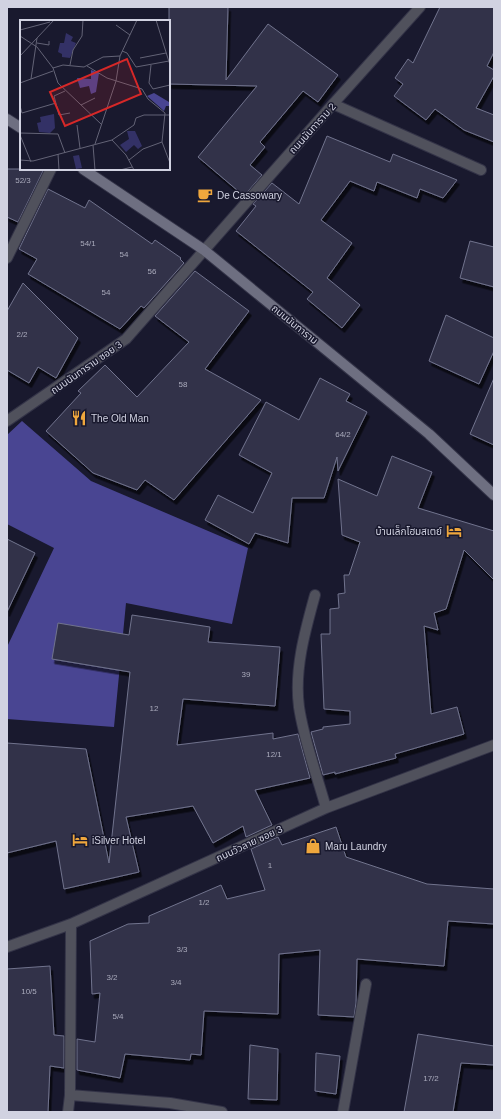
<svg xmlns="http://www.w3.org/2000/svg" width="501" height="1119" font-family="Helvetica,'Noto Sans Thai',sans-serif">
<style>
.forest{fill:#494592}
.building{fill:#32334a;stroke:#71738d;filter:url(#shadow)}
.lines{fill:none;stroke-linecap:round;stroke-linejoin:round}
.lane-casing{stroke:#333347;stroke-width:12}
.street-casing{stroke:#333347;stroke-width:12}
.secondary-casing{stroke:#333347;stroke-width:12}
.lane{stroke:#50515c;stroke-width:10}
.street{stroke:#50515c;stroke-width:10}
.secondary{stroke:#6e6f81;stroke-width:10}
.labels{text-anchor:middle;stroke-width:3;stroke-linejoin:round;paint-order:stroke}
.number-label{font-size:8px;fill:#a9aabb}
.street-label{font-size:10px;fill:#d1d2e1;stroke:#19192e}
.poi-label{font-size:10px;fill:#d1d2e1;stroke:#19192e;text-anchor:start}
.inset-road{fill:none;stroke:#636376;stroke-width:1}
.view{fill:#d62828;fill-opacity:0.15;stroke:#d62828;stroke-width:2}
.inset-edge{fill:none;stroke:#d1d2e1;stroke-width:2}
</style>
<defs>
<filter id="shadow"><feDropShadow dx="2.5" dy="4.5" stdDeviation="0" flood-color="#0009"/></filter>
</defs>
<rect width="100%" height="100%" fill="#19192e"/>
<!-- forest -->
<path class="forest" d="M 22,421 L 91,481 L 248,548 L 232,624 L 126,603 L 114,727 L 7,719 L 7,647 L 54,548 L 7,524 L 7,435 Z"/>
<!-- building -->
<path class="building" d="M 169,7 L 228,7 L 226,80 L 268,24 L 338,75 L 318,102 L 303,91 L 260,142 L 265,147 L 250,165 L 262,175 L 244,196 L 198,157 L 257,86 L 169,84 Z
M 440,7 L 494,7 L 494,52 L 487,66 L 494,70 L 494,76 L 476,108 L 494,115 L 494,142 L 464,130 L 435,109 L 426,120 L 394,96 L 403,84 L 395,78 L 408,59 L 413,63 Z
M 327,136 L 390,162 L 393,154 L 457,180 L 443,198 L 420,189 L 417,198 L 377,182 L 374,191 L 350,181 L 321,220 L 352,243 L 327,278 L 360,305 L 342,328 L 307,299 L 313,292 L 236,231 L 256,206 L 253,204 L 272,183 L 299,204 Z
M 7,169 L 44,169 L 18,222 L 7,217 Z
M 48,189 L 85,208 L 89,200 L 152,244 L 155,240 L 181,258 L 180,259 L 184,263 L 144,308 L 141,306 L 120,329 L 28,274 L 37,259 L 19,249 Z
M 470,241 L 494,247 L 494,287 L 460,278 Z
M 195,271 L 249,311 L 205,369 L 261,400 L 174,500 L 145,480 L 137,490 L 93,473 L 46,431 L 81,393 L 78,391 L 105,365 L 137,397 L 189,342 L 155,316 Z
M 23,283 L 78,338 L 56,378 L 38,367 L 29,383 L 7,370 L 7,311 Z
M 446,315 L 494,338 L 494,351 L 479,384 L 429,361 Z
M 320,378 L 350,394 L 346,401 L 367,412 L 338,471 L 337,457 L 324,498 L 292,498 L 288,543 L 255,533 L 249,544 L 205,520 L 218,495 L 253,513 L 272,473 L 239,455 L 266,402 L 299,420 Z
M 494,378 L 494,445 L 470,434 Z
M 392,456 L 432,472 L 418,508 L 494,531 L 494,580 L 464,550 L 446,609 L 434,613 L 438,630 L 424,626 L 431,714 L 457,707 L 464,734 L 395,754 L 396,758 L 335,774 L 335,772 L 323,775 L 311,732 L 323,729 L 323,727 L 350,724 L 350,711 L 324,709 L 321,634 L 330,634 L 330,609 L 339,608 L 338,594 L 345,593 L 344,575 L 349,575 L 360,542 L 342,535 L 338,479 L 377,496 Z
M 7,539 L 35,553 L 7,612 Z
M 132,615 L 210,627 L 208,642 L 280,647 L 275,706 L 183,699 L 177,745 L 273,733 L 273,739 L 298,734 L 310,778 L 255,790 L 272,825 L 246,837 L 243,826 L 213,843 L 193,806 L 126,817 L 139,872 L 64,889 L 56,841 L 7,853 L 7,743 L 86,749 L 109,863 L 130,672 L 52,659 L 58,623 L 129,635 Z
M 336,827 L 346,857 L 427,884 L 494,889 L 494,924 L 448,921 L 444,966 L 357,959 L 356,1003 L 354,1017 L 318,1015 L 320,950 L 279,954 L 278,1014 L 204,1011 L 201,1055 L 191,1054 L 190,1060 L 125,1054 L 120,1078 L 77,1070 L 77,1039 L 95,1042 L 100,993 L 92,994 L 90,941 L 128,924 L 149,923 L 149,916 L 221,885 L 227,899 L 265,890 L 251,849 L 278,837 L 282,845 Z
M 50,966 L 54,1035 L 64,1036 L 64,1068 L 50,1066 L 48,1112 L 7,1112 L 7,969 Z
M 418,1034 L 494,1046 L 494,1065 L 461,1063 L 453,1112 L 404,1112 Z
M 250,1045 L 278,1049 L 277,1100 L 248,1099 Z
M 316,1053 L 340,1056 L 336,1094 L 315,1091 Z"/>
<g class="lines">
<!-- lane casing -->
<g class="lane-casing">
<path id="lane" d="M 333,104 L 481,170
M 7,258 L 51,169
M 68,1112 L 70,1095"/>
</g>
<!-- street casing -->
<g class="street-casing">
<path id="street" d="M 7,421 L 126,339 L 333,104 L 420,7
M 315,595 C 305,631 294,670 299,707 C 304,741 317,775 326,808
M 71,924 L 70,1095 L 170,1103 L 222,1112
M 7,947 L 71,924 L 326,808 L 494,745
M 343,1112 L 366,984"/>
</g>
<!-- secondary casing -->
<g class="secondary-casing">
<path id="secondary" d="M 7,119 L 21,128
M 83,169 L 204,250 L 429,434 L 494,495"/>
</g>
<!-- lane -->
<use href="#lane" class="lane"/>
<!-- street -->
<use href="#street" class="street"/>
<!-- secondary -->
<use href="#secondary" class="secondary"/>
</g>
<!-- icons -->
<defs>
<g id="cafe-bare" transform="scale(1.2)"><path d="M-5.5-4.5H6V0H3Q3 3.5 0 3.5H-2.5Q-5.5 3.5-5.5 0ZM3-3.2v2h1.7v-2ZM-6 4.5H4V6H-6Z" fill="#efa73d" stroke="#19192e" stroke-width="2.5" paint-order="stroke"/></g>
<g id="restaurant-bare" transform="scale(1.2)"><path d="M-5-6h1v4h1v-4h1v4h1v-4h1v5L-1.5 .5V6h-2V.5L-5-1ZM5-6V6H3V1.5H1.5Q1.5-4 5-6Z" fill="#efa73d" stroke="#19192e" stroke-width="2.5" paint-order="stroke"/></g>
<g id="hotel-bare" transform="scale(1.2)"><path d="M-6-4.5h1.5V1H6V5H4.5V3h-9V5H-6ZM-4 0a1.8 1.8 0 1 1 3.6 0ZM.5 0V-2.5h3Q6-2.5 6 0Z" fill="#efa73d" stroke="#19192e" stroke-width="2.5" paint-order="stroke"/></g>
<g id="shop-bare" transform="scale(1.2)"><path d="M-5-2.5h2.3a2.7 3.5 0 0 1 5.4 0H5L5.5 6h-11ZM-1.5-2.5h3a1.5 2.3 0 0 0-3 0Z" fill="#efa73d" stroke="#19192e" stroke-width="2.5" paint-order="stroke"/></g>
</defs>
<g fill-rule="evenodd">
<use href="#cafe-bare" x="205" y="195"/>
<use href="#restaurant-bare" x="79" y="418"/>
<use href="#hotel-bare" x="454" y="531"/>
<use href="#hotel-bare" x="80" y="840"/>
<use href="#shop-bare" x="313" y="846"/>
</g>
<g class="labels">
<!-- number labels -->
<g class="number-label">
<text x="23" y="183">52/3</text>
<text x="88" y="246">54/1</text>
<text x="124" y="257">54</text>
<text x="152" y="274">56</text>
<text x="106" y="295">54</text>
<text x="22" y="337">2/2</text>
<text x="183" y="387">58</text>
<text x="343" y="437">64/2</text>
<text x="246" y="677">39</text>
<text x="154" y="711">12</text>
<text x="274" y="757">12/1</text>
<text x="270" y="868">1</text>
<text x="204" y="905">1/2</text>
<text x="182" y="952">3/3</text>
<text x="112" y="980">3/2</text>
<text x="176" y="985">3/4</text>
<text x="29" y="994">10/5</text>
<text x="118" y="1019">5/4</text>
<text x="431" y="1081">17/2</text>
</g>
<!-- street labels -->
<g class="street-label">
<text transform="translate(312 128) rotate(-48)" y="4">ถนนนันทาราม 2</text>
<text transform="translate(295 324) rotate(39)" y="4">ถนนนันทาราม</text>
<text transform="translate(86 367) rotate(-35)" y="4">ถนนนันทาราม ซอย 3</text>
<text transform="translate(249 843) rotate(-25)" y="4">ถนนวัวลาย ซอย 3</text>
</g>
<!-- poi labels -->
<g class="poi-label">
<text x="217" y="199">De Cassowary</text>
<text x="91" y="422">The Old Man</text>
<text x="442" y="535" text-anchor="end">บ้านเล็กโฮมสเตย์</text>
<text x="92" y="844">iSilver Hotel</text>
<text x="325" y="850">Maru Laundry</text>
</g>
</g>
<!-- overview -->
<g transform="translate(20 20)">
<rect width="150" height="150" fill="#19192e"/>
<path d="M 46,13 L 53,17 L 51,21 L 56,23 L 50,38 L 42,37 L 42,34 L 38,32 L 40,23 L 44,23 ZM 34,94 L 35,108 L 30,113 L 19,112 L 17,103 L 21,102 L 20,97 ZM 107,111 L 115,111 L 122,126 L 118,129 L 114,125 L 106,132 L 100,125 L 109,119 ZM 59,135 L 62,148 L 56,149 L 53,136 Z" fill="#333166"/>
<path d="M 71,50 L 79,53 L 76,72 L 71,74 L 69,66 L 60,68 L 57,58 L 71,59 ZM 134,73 L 149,82 L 149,86 L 146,86 L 144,91 L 127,76 Z" fill="#494592"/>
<path class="inset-road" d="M 136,0 L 150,45M 96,5 L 110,15M 0,10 L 30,2M 0,16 L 17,27 L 33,48 L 38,63 L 81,104M 17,23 L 29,25 L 29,21M 102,31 L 107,33 L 116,47 L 149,41M 0,36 L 34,0M 120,38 L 146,33M 50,45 L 53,30 L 62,16 L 63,0M 131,45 L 129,63 L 133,69 L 150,65M 67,46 L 87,58 L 122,69 L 128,79 L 145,93 L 142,122 L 150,143M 33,48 L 43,45 L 64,47 L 83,37 L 100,36M 11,59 L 17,18M 0,63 L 33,51M 45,71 L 34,76 L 39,95 L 50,93M 61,85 L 75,78M 0,86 L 2,93 L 36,83M 57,105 L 60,128M 0,113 L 38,114 L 45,133M 0,115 L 11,142M 92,120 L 106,135 L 114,150M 75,124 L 96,61 L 100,36 L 117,0M 73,125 L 75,150M 38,134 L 39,150M 0,140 L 13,141 L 92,120 L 114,105 L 116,98 L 124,95 L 150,95M 109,140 L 123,129 L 142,122M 100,150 L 112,147"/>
<path class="view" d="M 107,39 L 121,74 L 45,106 L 30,72 Z"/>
<rect width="150" height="150" class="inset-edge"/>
</g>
<!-- border -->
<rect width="501" height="1119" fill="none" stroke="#d1d2e1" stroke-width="16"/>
</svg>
